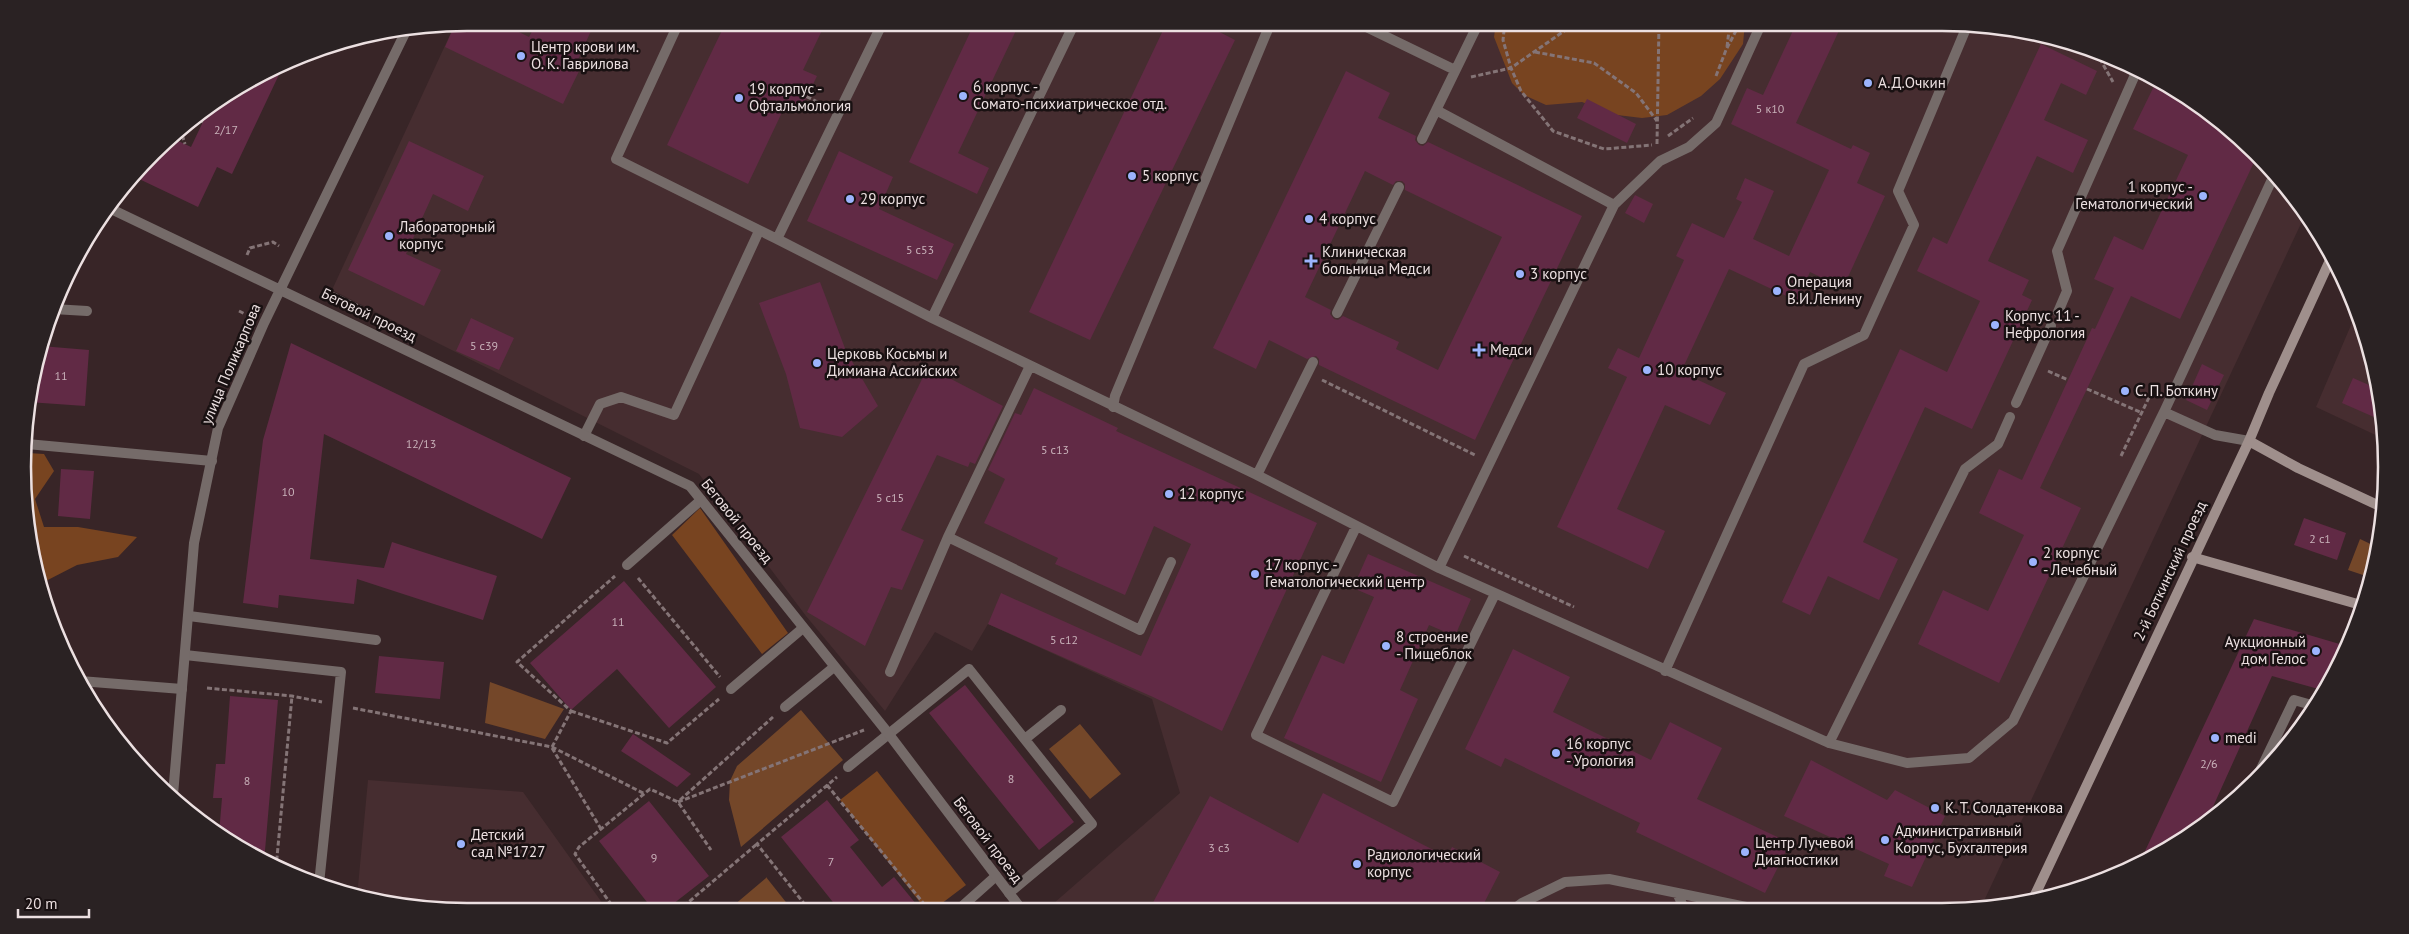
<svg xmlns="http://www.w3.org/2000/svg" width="2409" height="934" font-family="'PT Sans',sans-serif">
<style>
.built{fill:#462d30}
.green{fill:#744729}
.forest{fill:#784420}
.building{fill:#612a45;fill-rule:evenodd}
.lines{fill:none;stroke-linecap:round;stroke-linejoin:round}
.path{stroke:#847476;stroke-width:3;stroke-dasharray:5 2.5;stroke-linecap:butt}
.lane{stroke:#756b69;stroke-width:10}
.street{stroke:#756b69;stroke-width:10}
.secondary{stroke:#9f8f8c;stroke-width:10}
.poi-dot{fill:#9cb4fd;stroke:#191112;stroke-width:2}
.labels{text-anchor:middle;stroke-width:5;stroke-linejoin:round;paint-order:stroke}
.number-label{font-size:12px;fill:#c9b2ba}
.poi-label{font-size:15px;fill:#ece0e1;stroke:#191112;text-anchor:start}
.street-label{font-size:15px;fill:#ece0e1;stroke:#191112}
.rim{fill:none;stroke:#ece0e1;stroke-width:2.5}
</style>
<rect width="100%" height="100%" fill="#382527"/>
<!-- built -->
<path class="built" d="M 467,22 L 1942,23 L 2057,38 L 2139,68 L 2213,115 L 2276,174 L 2305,215 L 1983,903 L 1953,908 L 1046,910 L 1180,793 L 1152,699 L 988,624 L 972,651 L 935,632 L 885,711 L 806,616 L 699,474 L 332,290 L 455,24 Z
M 2357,311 L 2363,324 L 2383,409 L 2384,439 L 2316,407 Z
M 368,780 L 523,792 L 608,911 L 467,911 L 357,897 Z"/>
<!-- green -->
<path class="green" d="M 2360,539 L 2377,547 L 2372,578 L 2348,570 Z
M 490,682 L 564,709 L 545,739 L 485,723 Z
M 801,710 L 843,760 L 741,847 L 729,800 L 730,781 L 737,766 Z
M 1080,724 L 1121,774 L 1090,799 L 1049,749 Z
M 766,877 L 793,911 L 727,911 L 766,878 Z"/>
<!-- forest -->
<path class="forest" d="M 1496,23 L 1745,23 L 1743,44 L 1720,79 L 1701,96 L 1667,115 L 1642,118 L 1617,115 L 1582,102 L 1546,105 L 1524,95 L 1512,83 L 1494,37 Z
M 28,453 L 44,454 L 54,471 L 35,499 L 44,527 L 78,527 L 137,537 L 118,557 L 77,565 L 40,584 L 31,554 Z
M 700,508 L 788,633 L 762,654 L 672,535 Z
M 877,771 L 966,885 L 933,910 L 926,910 L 840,800 Z"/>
<!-- building -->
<path class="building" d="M 467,22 L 499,22 L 529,37 L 537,22 L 595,22 L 576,64 L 581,67 L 563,104 L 445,47 L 455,24 Z
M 726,22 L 826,22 L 803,70 L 817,76 L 799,113 L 785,106 L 748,184 L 667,145 Z
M 975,22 L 1020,22 L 958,153 L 989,168 L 977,194 L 909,162 Z
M 1167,22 L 1200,22 L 1235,40 L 1090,340 L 1029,312 Z
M 1797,22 L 1843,22 L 1796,123 L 1851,149 L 1853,145 L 1870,153 L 1857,183 L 1885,196 L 1843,288 L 1810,272 L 1797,301 L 1729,269 L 1681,372 L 1726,393 L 1710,425 L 1665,405 L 1617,509 L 1665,531 L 1648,569 L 1557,527 L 1627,377 L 1608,368 L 1618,348 L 1639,358 L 1684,260 L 1676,256 L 1692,223 L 1724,238 L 1742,202 L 1736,199 L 1745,178 L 1774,191 L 1753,239 L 1789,256 L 1829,170 L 1731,124 L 1747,88 L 1763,95 Z
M 2041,44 L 2097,71 L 2086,95 L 2061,83 L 2044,120 L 2088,140 L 2073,173 L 2037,156 L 1988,261 L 2029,280 L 2022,295 L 2032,300 L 1972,429 L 1925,407 L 1863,542 L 1898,559 L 1879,600 L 1828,576 L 1810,615 L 1782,602 L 1900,349 L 1947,372 L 1980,301 L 1917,271 L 1933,237 L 1947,244 Z
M 284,64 L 232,174 L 217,167 L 198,207 L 137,178 L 170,137 L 191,147 L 210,107 L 245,82 Z
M 1346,71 L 1390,93 L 1378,118 L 1416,136 L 1415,140 L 1419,145 L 1423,146 L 1428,142 L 1582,216 L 1475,440 L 1319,365 L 1319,359 L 1316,356 L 1307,359 L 1269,340 L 1256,369 L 1213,348 ZM 1365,171 L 1393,185 L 1396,181 L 1402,181 L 1405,184 L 1405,190 L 1502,237 L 1438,370 L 1396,349 L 1399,342 L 1343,316 L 1338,320 L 1334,319 L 1330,314 L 1331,310 L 1305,297 Z
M 2157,80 L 2213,115 L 2257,156 L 2180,319 L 2131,296 L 2040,488 L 2081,508 L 1999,683 L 1918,644 L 1943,590 L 1988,611 L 2024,535 L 1979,513 L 1999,469 L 2022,480 L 2092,328 L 2095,329 L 2114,288 L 2094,279 L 2114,236 L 2143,250 L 2188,155 L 2133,129 Z
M 1587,99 L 1636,124 L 1627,143 L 1577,118 Z
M 409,141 L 484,176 L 468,211 L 433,194 L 406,254 L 441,270 L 424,306 L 348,270 Z
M 839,151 L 893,177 L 879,209 L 954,244 L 937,280 L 807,221 Z
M 1635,195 L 1653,204 L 1644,223 L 1625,213 Z
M 820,282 L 846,351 L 878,406 L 842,437 L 800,428 L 786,374 L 759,303 Z
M 471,318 L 514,338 L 499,370 L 456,351 Z
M 291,343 L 571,478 L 542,539 L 324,434 L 310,559 L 384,568 L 392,542 L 497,576 L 483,620 L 357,579 L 354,604 L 279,595 L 278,608 L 243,603 L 263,440 Z
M 41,346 L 89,350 L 85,406 L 28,402 Z
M 2202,364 L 2224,375 L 2207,410 L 2186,400 Z
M 928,367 L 1003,406 L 975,464 L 970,462 L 968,467 L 937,455 L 901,530 L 924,540 L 902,590 L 891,587 L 865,646 L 807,612 Z
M 2353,378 L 2378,389 L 2383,421 L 2342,403 Z
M 1034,388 L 1118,428 L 1116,431 L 1317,523 L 1222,731 L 1153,697 L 988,624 L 1001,593 L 1141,656 L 1191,544 L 1154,526 L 1125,595 L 1055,564 L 1058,558 L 984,523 L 1005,479 L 988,470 L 1015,413 L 1021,415 Z
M 61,469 L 94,471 L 90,519 L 58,516 Z
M 2304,518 L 2346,533 L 2337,560 L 2294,545 Z
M 1368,554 L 1471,599 L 1455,636 L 1429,625 L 1400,690 L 1418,699 L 1381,782 L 1284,738 L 1322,655 L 1344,664 L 1374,597 L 1353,588 Z
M 624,581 L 716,687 L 669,728 L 617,669 L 571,710 L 530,663 Z
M 2254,619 L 2343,645 L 2322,690 L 2272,676 L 2207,820 L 2138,866 Z
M 1513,649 L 1570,677 L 1553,712 L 1651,760 L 1670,722 L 1722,748 L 1697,799 L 1790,843 L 1765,893 L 1636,832 L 1640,823 L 1505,758 L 1501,767 L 1465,749 Z
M 379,656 L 444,662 L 440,699 L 375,693 Z
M 965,685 L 1074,822 L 1039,850 L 929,713 Z
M 230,696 L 278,700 L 264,862 L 219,834 L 222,798 L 213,798 L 216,764 L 225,764 Z
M 633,734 L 691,774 L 677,787 L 621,751 Z
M 1811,760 L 1887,800 L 1895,790 L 1945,816 L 1912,887 L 1884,876 L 1889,864 L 1784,816 Z
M 1323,793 L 1447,857 L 1452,847 L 1500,872 L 1481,909 L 1373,909 L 1358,902 L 1355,909 L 1149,910 L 1210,796 L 1298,843 Z
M 827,800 L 859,840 L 850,847 L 882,887 L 894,877 L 921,910 L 840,911 L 781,837 Z
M 649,801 L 709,876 L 664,911 L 654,911 L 599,841 Z"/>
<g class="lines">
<!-- path -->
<path class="path" d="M 1325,22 L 1340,30
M 1505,22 L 1503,40 L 1511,68 L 1521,91 L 1553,131 L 1604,149 L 1652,145
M 1727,47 L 1730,22
M 1535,52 L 1594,63 L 1636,93 L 1657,121
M 2096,52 L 2113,82
M 1716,76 L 1726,50 L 1740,23
M 1471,77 L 1511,68 L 1577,22
M 793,90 L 824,105
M 195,118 L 203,122
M 180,128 L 185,144
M 1668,136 L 1693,118
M 1657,144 L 1659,22
M 247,255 L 250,248 L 273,242 L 279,246
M 326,290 L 361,307
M 239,311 L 245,314
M 2048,371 L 2068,380
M 1322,380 L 1475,455
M 2087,389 L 2142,413
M 2121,456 L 2154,387
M 1464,556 L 1574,607
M 638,578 L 720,677
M 207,688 L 292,696 L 322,702
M 353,708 L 552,747 L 645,794
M 571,711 L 667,743 L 719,699
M 552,747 L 571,711 L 517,662 L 615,576
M 552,748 L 601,829
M 827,785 L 929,910
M 680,800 L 773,717
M 678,802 L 864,730
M 276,868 L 292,696
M 616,911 L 575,854 L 579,847 L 650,789 L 678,802 L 711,850
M 678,911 L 757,844
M 810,911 L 757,844 L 837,777"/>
<!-- lane -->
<path class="lane" d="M 679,22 L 616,159 L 777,239
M 883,22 L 777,239 L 932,318 L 1257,475 L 1439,568 L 1829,743 L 1907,763 L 1969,758 L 2013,721 L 2164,412
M 1356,22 L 1455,70
M 1436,110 L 1614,205 L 1439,568
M 1422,139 L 1479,22
M 1614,205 L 1660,161 L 1689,147 L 1716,123 L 1762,22
M 53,309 L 87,311
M 2058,312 L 2067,291 L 2057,251 L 2138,68
M 1337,313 L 1399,187
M 932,318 L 1075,22
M 1030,366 L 948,537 L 1140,630 L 1171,562
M 2016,403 L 2051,326
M 1113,407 L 1115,396 L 1271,22
M 584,436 L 600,404 L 621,397 L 674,415 L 759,231
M 2249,441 L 2215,435 L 2164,412 L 2275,173
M 27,444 L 212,461
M 1257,475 L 1313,362
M 1356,527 L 1256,735 L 1393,802 L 1495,594
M 627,565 L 701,500
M 189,616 L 376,640
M 185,655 L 341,672 L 319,884
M 1665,671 L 1804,364 L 1864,335 L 1914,225 L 1898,191 L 1967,26
M 890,672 L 948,537
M 80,681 L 182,689
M 731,689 L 803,628
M 785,707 L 834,667
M 1025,739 L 1061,710
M 1829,743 L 1965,469 L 1998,444 L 2010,417
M 848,767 L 969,669 L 1092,824 L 1009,893
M 2258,775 L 2294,700 L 2315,706
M 1677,893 L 1684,908
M 1514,909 L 1522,903 L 1565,882 L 1609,879 L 1751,908
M 958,910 L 996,876"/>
<!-- street -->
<path class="street" d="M 111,209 L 690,486 L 888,733 L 1022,910
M 173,795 L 194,543 L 218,428 L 264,323 L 405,33"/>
<!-- secondary -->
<path class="secondary" d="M 2249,441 L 2298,468 L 2384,508
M 2192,557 L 2361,605
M 2034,897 L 2249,441 L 2269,393 L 2332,256"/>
</g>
<!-- markers -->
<g class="poi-dot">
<circle cx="521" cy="56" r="5"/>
<circle cx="1868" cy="83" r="5"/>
<circle cx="963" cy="96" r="5"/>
<circle cx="739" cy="98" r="5"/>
<circle cx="1132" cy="176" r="5"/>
<circle cx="2203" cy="196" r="5"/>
<circle cx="850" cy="199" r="5"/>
<circle cx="1309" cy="219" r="5"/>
<circle cx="389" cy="236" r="5"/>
<path d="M1308.5 253.5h5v5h5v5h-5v5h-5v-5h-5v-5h5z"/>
<circle cx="1520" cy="274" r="5"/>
<circle cx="1777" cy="291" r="5"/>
<circle cx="1995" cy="325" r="5"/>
<path d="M1476.5 342.5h5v5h5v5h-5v5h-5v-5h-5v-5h5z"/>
<circle cx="817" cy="363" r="5"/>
<circle cx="1647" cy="370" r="5"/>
<circle cx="2125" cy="391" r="5"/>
<circle cx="1169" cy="494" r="5"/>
<circle cx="2033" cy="562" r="5"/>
<circle cx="1255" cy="574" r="5"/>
<circle cx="1386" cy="646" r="5"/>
<circle cx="2316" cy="651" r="5"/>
<circle cx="2215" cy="738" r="5"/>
<circle cx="1556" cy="753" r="5"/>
<circle cx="1935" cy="808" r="5"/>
<circle cx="1885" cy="840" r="5"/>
<circle cx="461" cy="844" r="5"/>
<circle cx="1745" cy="852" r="5"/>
<circle cx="1357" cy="864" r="5"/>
</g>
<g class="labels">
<!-- number labels -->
<g class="number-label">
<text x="1770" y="113">5 к10</text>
<text x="226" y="134">2/17</text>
<text x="920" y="254">5 с53</text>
<text x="484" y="350">5 с39</text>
<text x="61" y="380">11</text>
<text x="421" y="448">12/13</text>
<text x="1055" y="454">5 с13</text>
<text x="288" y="496">10</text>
<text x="890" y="502">5 с15</text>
<text x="2320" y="543">2 с1</text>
<text x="618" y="626">11</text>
<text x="1064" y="644">5 с12</text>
<text x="2209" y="768">2/6</text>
<text x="1011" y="783">8</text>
<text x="247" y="785">8</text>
<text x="1219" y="852">3 с3</text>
<text x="654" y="862">9</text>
<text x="831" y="866">7</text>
</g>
<!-- poi labels -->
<g class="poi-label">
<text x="531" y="52">Центр крови им.<tspan x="531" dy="17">О. К. Гаврилова</tspan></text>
<text x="1878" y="88">А.Д.Очкин</text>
<text x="973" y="92">6 корпус -<tspan x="973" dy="17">Сомато-психиатрическое отд.</tspan></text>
<text x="749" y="94">19 корпус -<tspan x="749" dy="17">Офтальмология</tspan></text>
<text x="1142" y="181">5 корпус</text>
<text x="2193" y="192" text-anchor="end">1 корпус -<tspan x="2193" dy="17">Гематологический</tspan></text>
<text x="860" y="204">29 корпус</text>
<text x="1319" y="224">4 корпус</text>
<text x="399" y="232">Лабораторный<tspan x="399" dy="17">корпус</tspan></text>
<text x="1322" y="257">Клиническая<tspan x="1322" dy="17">больница Медси</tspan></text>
<text x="1530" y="279">3 корпус</text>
<text x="1787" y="287">Операция<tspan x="1787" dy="17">В.И.Ленину</tspan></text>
<text x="2005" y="321">Корпус 11 -<tspan x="2005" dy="17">Нефрология</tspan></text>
<text x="1490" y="355">Медси</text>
<text x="827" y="359">Церковь Косьмы и<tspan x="827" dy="17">Димиана Ассийских</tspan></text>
<text x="1657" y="375">10 корпус</text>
<text x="2135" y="396">С. П. Боткину</text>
<text x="1179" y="499">12 корпус</text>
<text x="2043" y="558">2 корпус<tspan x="2043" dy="17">- Лечебный</tspan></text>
<text x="1265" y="570">17 корпус -<tspan x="1265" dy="17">Гематологический центр</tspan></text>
<text x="1396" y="642">8 строение<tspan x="1396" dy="17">- Пищеблок</tspan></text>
<text x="2306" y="647" text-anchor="end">Аукционный<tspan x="2306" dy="17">дом Гелос</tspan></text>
<text x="2225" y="743">medi</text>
<text x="1566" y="749">16 корпус<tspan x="1566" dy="17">- Урология</tspan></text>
<text x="1945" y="813">К. Т. Солдатенкова</text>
<text x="1895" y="836">Административный<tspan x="1895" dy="17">Корпус, Бухгалтерия</tspan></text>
<text x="471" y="840">Детский<tspan x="471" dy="17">сад №1727</tspan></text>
<text x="1755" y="848">Центр Лучевой<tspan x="1755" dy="17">Диагностики</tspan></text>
<text x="1367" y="860">Радиологический<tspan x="1367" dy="17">корпус</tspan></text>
</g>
<!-- street labels -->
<g class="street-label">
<text transform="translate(369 315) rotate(26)" y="5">Беговой проезд</text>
<text transform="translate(231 364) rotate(-67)" y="5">улица Поликарпова</text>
<text transform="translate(737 521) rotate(51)" y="5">Беговой проезд</text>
<text transform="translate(2170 571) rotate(-65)" y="5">2-й Боткинский проезд</text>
<text transform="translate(988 840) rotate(53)" y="5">Беговой проезд</text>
</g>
</g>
<!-- crop -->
<path d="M0 0H2409V934H0ZM467 31H1942A436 436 0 0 1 2378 467V467A436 436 0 0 1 1942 903H467A436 436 0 0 1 31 467V467A436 436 0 0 1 467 31Z" fill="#2a2223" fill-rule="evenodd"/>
<path class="rim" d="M467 31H1942A436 436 0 0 1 2378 467V467A436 436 0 0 1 1942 903H467A436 436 0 0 1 31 467V467A436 436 0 0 1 467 31Z"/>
<!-- scale -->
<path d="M18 909v8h71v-8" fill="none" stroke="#ece0e1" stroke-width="2.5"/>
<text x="25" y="909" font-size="15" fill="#ece0e1" stroke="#191112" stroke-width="4" paint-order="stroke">20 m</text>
</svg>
